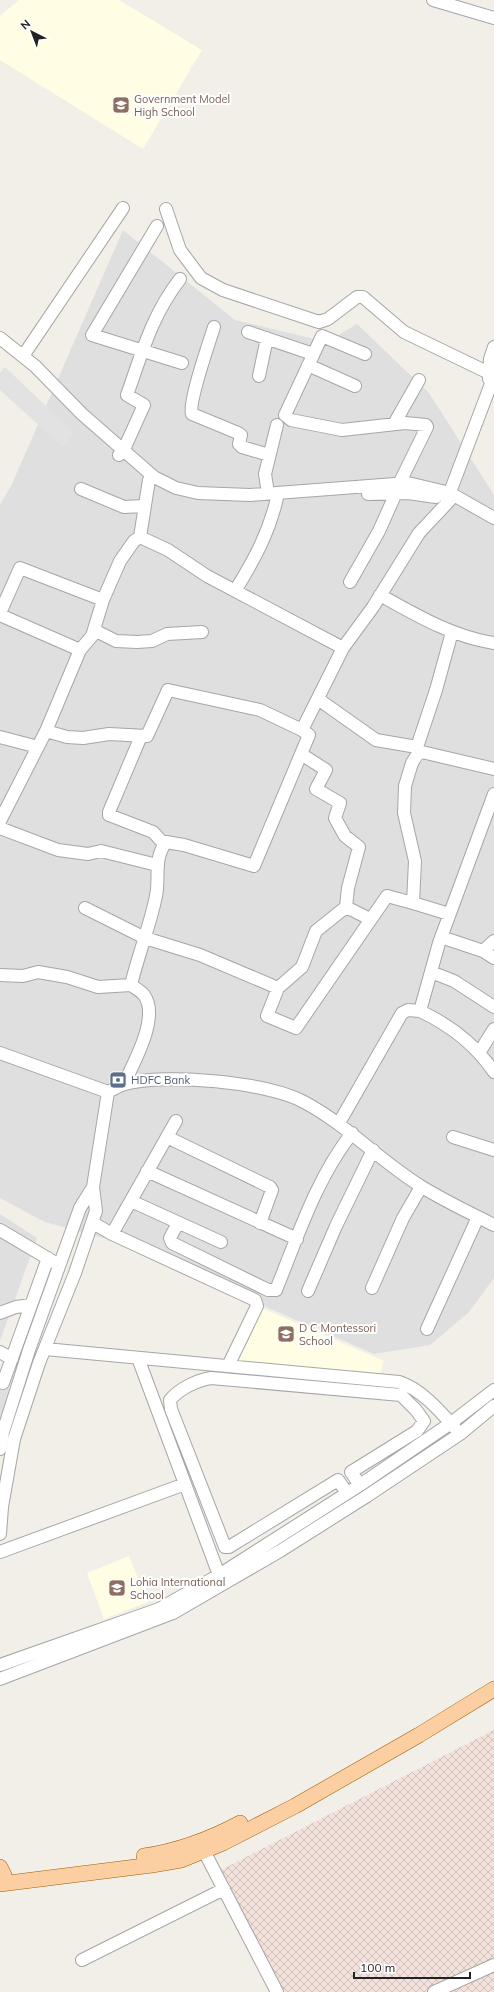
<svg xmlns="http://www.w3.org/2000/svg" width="494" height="1992" font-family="Mulish,sans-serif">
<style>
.residential{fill:#e0dfdf}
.education{fill:#fffde4}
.military{fill:url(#military-cross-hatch)}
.parking{fill:#e2e2e2}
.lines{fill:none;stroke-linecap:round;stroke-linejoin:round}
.minor-casing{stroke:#a6a6a6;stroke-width:14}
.major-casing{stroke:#9f5f00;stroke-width:16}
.minor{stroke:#fff;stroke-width:12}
.major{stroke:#fccfa3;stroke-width:15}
.labels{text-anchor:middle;stroke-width:4;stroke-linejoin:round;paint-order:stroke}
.education-label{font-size:11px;fill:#785e54;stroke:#fff;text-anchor:start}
.service-label{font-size:11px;fill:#4e5e75;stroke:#fff;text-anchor:start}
</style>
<defs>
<pattern id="military-cross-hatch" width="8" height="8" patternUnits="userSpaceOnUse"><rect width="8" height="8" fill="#f3e1dc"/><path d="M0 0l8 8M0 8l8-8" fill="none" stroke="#d0c1bc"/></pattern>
</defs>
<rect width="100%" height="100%" fill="#f2eee8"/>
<!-- residential -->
<path class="residential" d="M 123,230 L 235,320 L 327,342 L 357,324 L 429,393 L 494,495 L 494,1278 L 469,1312 L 430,1345 L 374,1354 L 114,1241 L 45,1222 L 0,1198 L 0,505 L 12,484 Z
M 0,1214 L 37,1238 L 0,1341 Z
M 0,1387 L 9,1387 L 0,1444 Z"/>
<!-- education -->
<path class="education" d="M 19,0 L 119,0 L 202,50 L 143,149 L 0,60 L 0,16 Z
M 262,1308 L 384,1361 L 380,1375 L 234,1361 Z
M 129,1556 L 148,1602 L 104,1619 L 87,1573 Z"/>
<!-- military -->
<path class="military" d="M 494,1730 L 494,1992 L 284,1992 L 221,1870 Z"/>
<!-- parking -->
<path class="parking" d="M 5,367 L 74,433 L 63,447 L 0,390 L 0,373 Z"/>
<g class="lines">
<!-- minor casing -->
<g class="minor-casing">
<path id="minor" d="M 433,0 L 494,18
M 166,209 L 180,250 L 201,278 L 223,290 L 319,322 L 328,319 L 357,297 L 363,297 L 404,332 L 489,373
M 157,226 L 92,335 L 182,363
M 214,327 C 209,343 188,403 192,414 L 238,433 L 241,435 L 239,444 L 242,447 L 269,455
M 248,332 L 313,354
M 0,338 L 35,366 L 82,414 L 154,477 L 176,488 L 198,493 L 250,495 L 408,483 L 450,493 L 494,518
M 365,354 L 322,336 L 285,415 L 291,420 L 342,430 L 405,423 L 426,425 L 427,427 L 399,484
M 23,356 L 123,208
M 308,365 L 355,386
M 259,376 L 267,338
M 489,379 L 490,359 L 494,347
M 394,424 L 419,380
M 119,455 L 125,447 L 144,405 L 127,395 C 142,353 152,315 180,279
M 149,480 L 140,537 L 168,550 L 207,576 L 343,648 L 373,607 L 419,533 L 450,500
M 81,489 L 124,507 L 144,506
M 268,493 L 265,474 L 277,425
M 368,494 L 408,493 L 436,497
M 447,500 L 494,376
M 350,582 L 379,531 L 396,493
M 235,591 C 254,560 269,533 277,498
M 380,595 C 416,615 453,637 494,643
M 0,613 L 20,568 L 103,600
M 0,615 L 80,650
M 94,630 L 116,641 L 137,642 L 152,641 L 167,634 L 202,632
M 318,699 L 376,740 L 417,747 L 436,690 L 452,632
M 46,731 L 67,737 L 83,738 L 109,734 L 147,736 L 168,690 L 260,710 L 302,730 L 343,648
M 141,736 L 109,812 L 109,815 L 153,832 L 164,844
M 0,737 L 38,747
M 301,754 L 326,770 L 316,789 L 340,803 L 335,818 L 345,836 L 359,847 L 348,888 L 346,907
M 0,821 L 46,731 L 80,650 L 92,636 L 103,600 L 120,561 L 134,541 L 140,537
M 0,828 L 58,850 L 88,854 L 101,851 L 157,865
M 85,908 L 145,938 L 200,955 L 278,988 L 302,967 L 316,931 L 346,907 L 370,919
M 449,914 L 413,903 L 415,861 L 404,813 L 405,786 L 412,763 L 417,755 L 422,752 L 494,769
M 441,937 L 483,951 L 494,958
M 483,951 L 494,941
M 431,972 L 454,981 L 494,1007
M 0,975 L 23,976 L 38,972 L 67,977 L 98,987 L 131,985
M 278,988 L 267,1016 L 296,1028 L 387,896 L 413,903
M 420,1011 C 450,1025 475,1044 494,1072
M 0,1053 L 108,1092 C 114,1089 119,1085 125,1084 C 166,1073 267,1082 304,1102 C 347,1125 380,1161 422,1187 C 445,1201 470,1213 494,1225
M 479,1053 L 494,1029
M 124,1084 C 134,1062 160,1017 144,995 C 141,991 135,988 131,985 C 138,955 150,926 156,896 C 160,877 153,860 166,842 L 184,845 L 254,866 L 309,735 L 302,730
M 339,1123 L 402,1013 L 408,1010 L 420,1011 L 439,943 L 494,794
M 167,1137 L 270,1187 L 272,1190 L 260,1223
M 453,1137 L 494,1150
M 147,1171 L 297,1239
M 131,1201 L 221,1242
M 93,1223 L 112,1234 L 255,1300 L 257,1306 L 228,1366
M 178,1223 L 170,1238 L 172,1243 L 268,1290 L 276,1290 C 298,1236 316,1179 352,1133
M 0,1230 L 54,1262
M 112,1234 L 176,1121
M 372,1288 L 403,1218 L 421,1187
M 308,1291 L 336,1226 L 373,1150
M 0,1313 L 16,1307 L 31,1305
M 427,1329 L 478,1217
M 45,1349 L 399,1382 C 421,1389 440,1411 455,1428
M 0,1352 L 12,1359
M 138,1358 L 219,1575
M 3,1383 L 48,1258
M 0,1449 L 3,1432 L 29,1350 L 80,1208 L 93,1187
M 347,1493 L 338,1480 L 229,1547 L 225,1547 L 171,1409 L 170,1400 C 179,1389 197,1380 211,1378 L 401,1395 L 416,1410 L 424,1421 L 417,1431 L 351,1472 L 360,1485
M 0,1534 L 2,1507 L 14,1439 L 39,1363 L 75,1273 L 96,1211 L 93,1187 L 108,1092
M 0,1552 L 185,1484
M 0,1665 L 159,1609 L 219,1575 L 360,1485 L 451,1423 L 494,1390
M 0,1679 L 173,1613 L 280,1551 L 367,1496 L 460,1434 L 494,1406
M 204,1851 L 277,1992
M 82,1960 L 224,1889
M 434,1992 L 494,1965"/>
</g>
<!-- major casing -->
<g class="major-casing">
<path id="major" d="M 144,1856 C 177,1851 210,1839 240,1823
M 0,1867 L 4,1875
M 0,1884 L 152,1865 L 181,1860 L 223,1843 L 295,1806 L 419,1735 L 494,1689"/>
</g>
<!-- minor -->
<use href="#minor" class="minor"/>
<!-- major -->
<use href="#major" class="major"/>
</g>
<!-- icons -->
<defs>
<g id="school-square" transform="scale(0.9)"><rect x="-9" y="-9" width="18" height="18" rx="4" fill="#8d6e63" stroke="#fff"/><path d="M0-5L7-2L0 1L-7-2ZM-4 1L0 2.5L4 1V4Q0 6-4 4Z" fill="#fff"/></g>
<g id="bank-square" transform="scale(0.9)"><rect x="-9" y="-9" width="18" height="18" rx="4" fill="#5c6f8a" stroke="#fff"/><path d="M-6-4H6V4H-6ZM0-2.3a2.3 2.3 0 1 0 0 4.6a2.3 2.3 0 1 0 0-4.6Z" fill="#fff"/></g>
</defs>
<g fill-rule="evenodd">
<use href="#school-square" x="121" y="105"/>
<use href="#bank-square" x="118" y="1080"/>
<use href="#school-square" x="286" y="1334"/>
<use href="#school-square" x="117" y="1588"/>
</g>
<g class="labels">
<!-- education labels -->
<g class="education-label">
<text x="134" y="103">Government Model<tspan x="134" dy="13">High School</tspan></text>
<text x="299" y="1332">D C Montessori<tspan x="299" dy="13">School</tspan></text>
<text x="130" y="1586">Lohia International<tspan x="130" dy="13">School</tspan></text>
</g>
<!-- service labels -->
<g class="service-label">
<text x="131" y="1084">HDFC Bank</text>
</g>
</g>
<!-- north arrow -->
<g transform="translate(32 32) rotate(318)" stroke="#ffffff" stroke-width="3" paint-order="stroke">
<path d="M0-3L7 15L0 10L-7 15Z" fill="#222222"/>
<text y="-6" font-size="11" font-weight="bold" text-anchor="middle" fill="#222222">N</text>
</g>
<!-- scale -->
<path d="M354 1972v6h116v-6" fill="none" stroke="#222222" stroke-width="2"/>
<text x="360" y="1972" font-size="12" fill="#222222" stroke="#ffffff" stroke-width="3" paint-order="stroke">100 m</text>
</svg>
